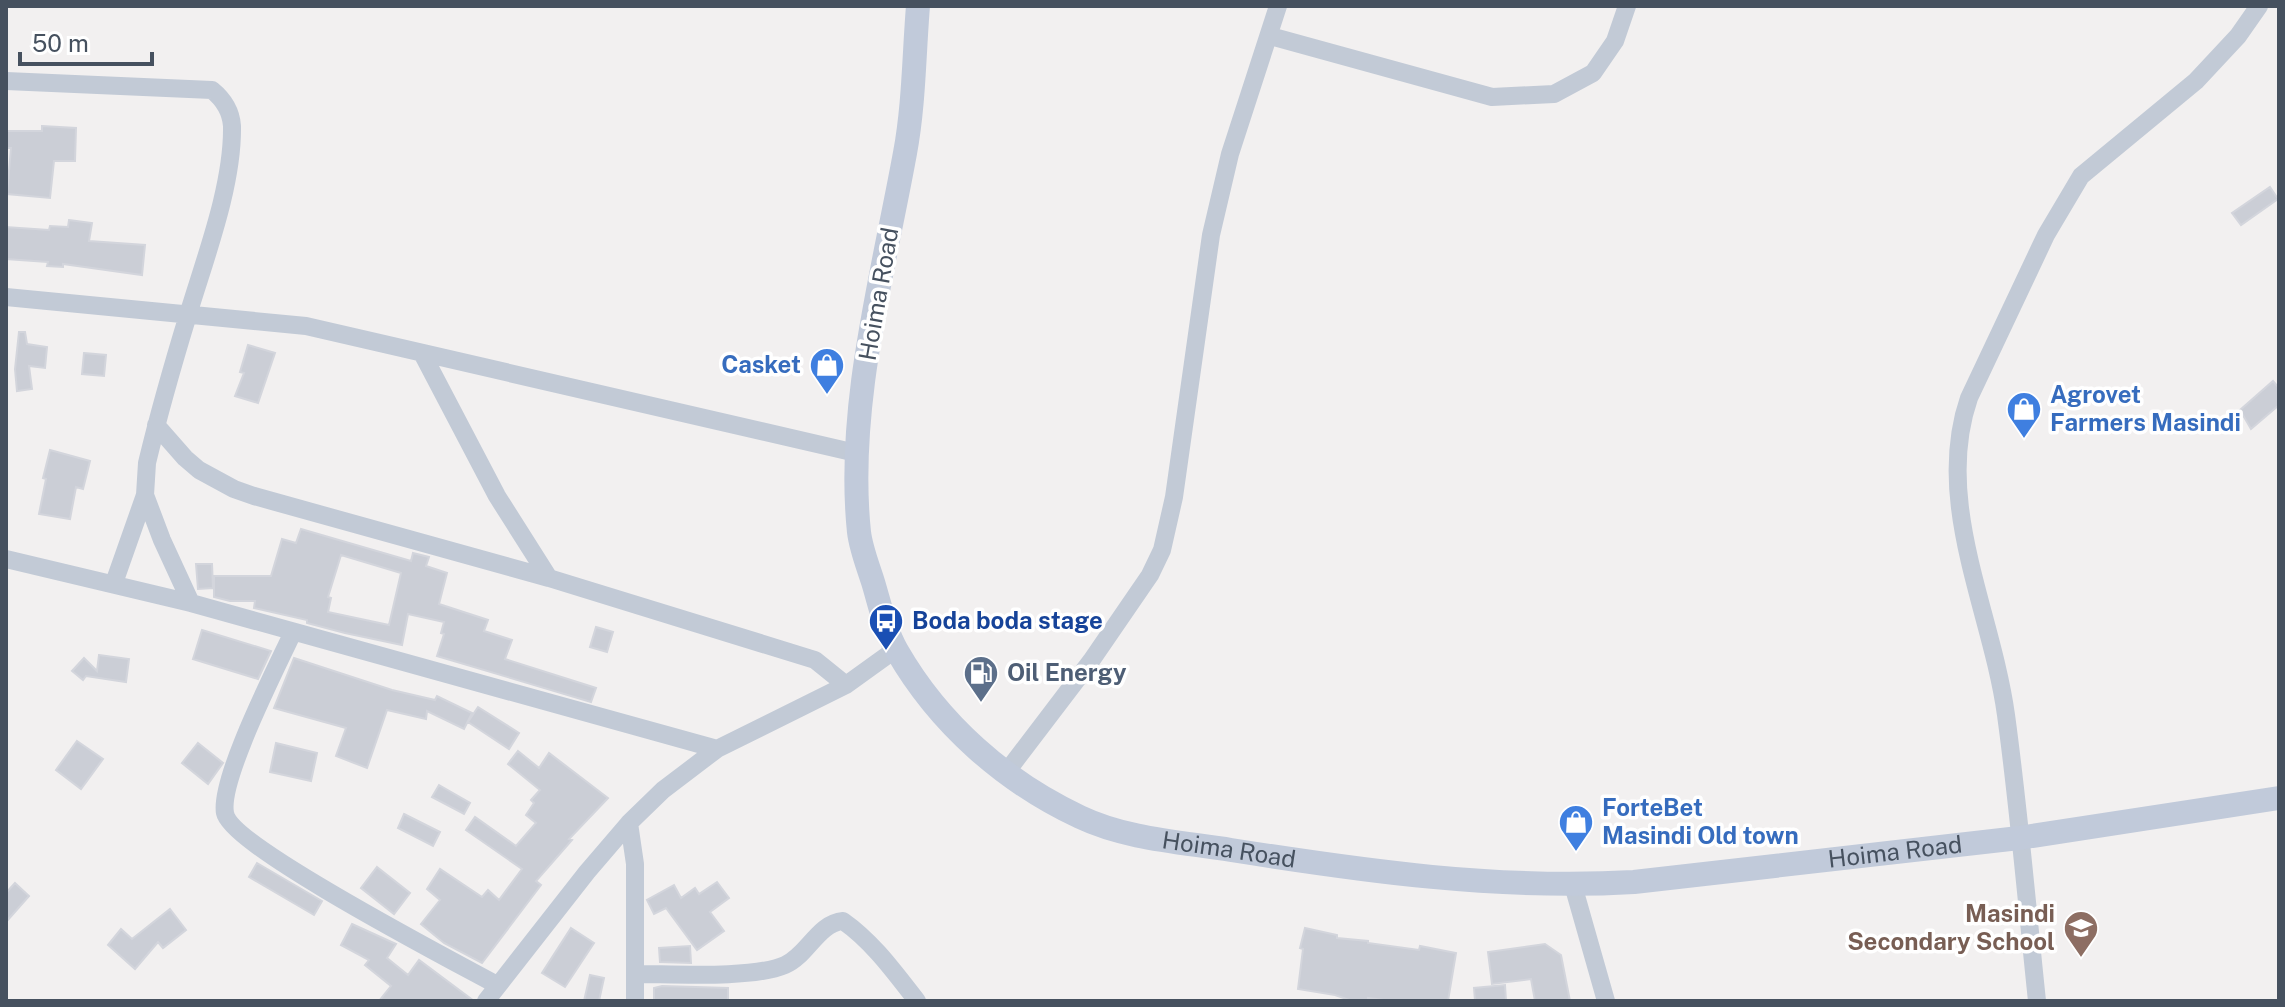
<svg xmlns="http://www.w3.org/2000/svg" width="2285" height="1007" font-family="'Public Sans',sans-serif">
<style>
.building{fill:#cbced6;stroke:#d3d5dc;stroke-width:2;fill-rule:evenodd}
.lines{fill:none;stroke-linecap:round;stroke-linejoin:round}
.minor{stroke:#c2cad6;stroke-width:18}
.secondary{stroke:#c1cada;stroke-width:24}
.labels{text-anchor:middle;stroke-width:7;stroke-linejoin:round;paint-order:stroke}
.street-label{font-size:24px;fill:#46515f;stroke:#fff}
.shop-label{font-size:24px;font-weight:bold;fill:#366cbe;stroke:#fff;text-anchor:start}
.transit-label{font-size:24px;font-weight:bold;fill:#164399;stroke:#fff;text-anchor:start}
.service-label{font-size:24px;font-weight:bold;fill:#4e5e75;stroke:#fff;text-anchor:start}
.education-label{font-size:24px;font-weight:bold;fill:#785e54;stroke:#fff;text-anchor:end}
</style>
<rect width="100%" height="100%" fill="#f2f0f0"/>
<!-- building -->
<path class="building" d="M 42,126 L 76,128 L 75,161 L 54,161 L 50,198 L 7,194 L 11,148 L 6,148 L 6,131 L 42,131 Z
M 2270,187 L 2278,199 L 2241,225 L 2232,213 Z
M 69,220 L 92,223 L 89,241 L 145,245 L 142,275 L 63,264 L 63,267 L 47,266 L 48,262 L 6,259 L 6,227 L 49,230 L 50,226 L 68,227 Z
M 19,332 L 25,332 L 27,344 L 47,347 L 45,368 L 29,366 L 32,389 L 17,391 L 15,369 Z
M 248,345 L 275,353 L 258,403 L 235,396 L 244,373 L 240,372 Z
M 84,353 L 106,355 L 104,376 L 82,374 Z
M 2273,381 L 2279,388 L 2279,405 L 2251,429 L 2240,410 Z
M 50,450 L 90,461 L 83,489 L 76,487 L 70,519 L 39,514 L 46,479 L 43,478 Z
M 301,529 L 411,561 L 413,553 L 429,557 L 426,566 L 447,573 L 439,604 L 488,620 L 484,631 L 512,640 L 505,659 L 596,688 L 591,702 L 437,656 L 444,634 L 441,633 L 444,622 L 408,614 L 402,645 L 345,633 L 307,623 L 307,620 L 254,608 L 255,601 L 230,601 L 214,597 L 214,576 L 271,576 L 282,539 L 296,543 ZM 341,555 L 401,573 L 389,625 L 328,612 L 331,598 L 328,597 Z
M 196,564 L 212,564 L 213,588 L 198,589 Z
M 596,627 L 613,632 L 607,652 L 590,647 Z
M 202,630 L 271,651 L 258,679 L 193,659 Z
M 99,655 L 129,659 L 126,682 L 86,676 L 83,680 L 72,671 L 84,658 L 97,671 Z
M 294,658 L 392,690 L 435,700 L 437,696 L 472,713 L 464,729 L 427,711 L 426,719 L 387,710 L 367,768 L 336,756 L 346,728 L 274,708 Z
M 478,707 L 519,733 L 509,749 L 468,722 Z
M 77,741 L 103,759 L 81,789 L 56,770 Z
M 198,743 L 223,763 L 208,784 L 182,763 Z
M 276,743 L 317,753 L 311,781 L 270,772 Z
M 518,751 L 539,768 L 549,753 L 608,798 L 569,839 L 572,840 L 536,881 L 541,885 L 482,963 L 444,943 L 421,924 L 440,900 L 427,889 L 440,869 L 482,897 L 488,890 L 499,900 L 522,869 L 466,830 L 475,817 L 516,846 L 536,823 L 526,815 L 534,803 L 531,800 L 540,790 L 508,764 Z
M 439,785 L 470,803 L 464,814 L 432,797 Z
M 404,814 L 440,832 L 433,846 L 398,828 Z
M 257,863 L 322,901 L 314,915 L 249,877 Z
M 377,867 L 410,893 L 394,914 L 361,888 Z
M 717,882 L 729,898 L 710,912 L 724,931 L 697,950 L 666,908 L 654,914 L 647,900 L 674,885 L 681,898 L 695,888 L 699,894 Z
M 15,883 L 29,896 L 6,922 L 6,893 Z
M 170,909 L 186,930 L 163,948 L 158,942 L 135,969 L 108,945 L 121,929 L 132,939 Z
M 352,924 L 396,944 L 387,958 L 408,975 L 419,960 L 474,1001 L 379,1001 L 391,986 L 365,965 L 369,960 L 341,945 Z
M 571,928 L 594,943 L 565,987 L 542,973 Z
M 1305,928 L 1337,935 L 1337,938 L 1368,941 L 1368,943 L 1419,950 L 1420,946 L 1456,953 L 1448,1001 L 1391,1001 L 1368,998 L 1368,1001 L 1352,1001 L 1335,995 L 1298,989 L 1303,949 L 1300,948 Z
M 1545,944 L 1561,955 L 1570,1001 L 1535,1001 L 1531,979 L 1492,984 L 1488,952 Z
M 690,946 L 691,963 L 660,962 L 659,948 Z
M 590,975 L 604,978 L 599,1001 L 584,1001 Z
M 1505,985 L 1506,1001 L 1475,1001 L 1474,988 Z
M 662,986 L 728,988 L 728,1001 L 654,1001 L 654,988 Z"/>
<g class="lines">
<!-- minor -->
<path class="minor" d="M 1270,36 L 1492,97 L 1554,94 L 1593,73 L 1615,41 L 1627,6
M 6,81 L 212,90 C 223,99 231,111 232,126 C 233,186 205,258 188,315 C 173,364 159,413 147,463 L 145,495 L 162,540 L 191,603
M 6,297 L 306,326 L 856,453
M 422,353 L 497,496 L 549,578
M 156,425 L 185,458 L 199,470 L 234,489 L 254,496 L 549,578 L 815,660 L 846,685
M 6,559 L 191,603 L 717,749
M 114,583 L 145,495
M 293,632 C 277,667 219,779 225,813 C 231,846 457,963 497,985
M 1005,774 L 1091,661 L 1150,575 L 1162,550 L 1174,497 L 1211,235 L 1230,154 L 1278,6
M 629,823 L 635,864 L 635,1001
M 1573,885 L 1606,1001
M 635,974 C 674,974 752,979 785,965 C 807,956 818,923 843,921 C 873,942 895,973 917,1001
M 486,1001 L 587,872 L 629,823 L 663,790 L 717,749 L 846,685 L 896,649
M 2037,1001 C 2027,906 2019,810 2006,715 C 1992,612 1933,502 1969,398 L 2046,235 L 2081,176 L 2196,81 L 2238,36 L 2259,6"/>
<!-- secondary -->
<path class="secondary" id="s1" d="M 918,6 C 914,54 914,105 905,153 C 883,274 846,408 859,532 C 861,549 868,566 873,582 C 880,605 885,630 897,651 C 939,724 1005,782 1080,817 C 1126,839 1181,842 1231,850 C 1365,871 1498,890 1634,882 L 2019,838 L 2279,798"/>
</g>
<!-- icons -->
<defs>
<g id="shop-pin" transform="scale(1.8)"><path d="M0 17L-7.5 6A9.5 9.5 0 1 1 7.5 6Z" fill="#3f7fe0" stroke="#fff"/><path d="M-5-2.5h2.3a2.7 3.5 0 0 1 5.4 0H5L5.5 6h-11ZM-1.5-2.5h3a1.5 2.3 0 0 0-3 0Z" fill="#fff"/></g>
<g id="bus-pin" transform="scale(1.8)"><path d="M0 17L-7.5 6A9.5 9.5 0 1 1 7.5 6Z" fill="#1a4fb4" stroke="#fff"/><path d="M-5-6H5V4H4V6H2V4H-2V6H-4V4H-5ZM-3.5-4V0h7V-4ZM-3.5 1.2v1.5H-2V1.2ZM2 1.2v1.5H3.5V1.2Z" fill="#fff"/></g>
<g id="fuel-pin" transform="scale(1.8)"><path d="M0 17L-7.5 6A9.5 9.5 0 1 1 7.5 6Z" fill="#5c6f8a" stroke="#fff"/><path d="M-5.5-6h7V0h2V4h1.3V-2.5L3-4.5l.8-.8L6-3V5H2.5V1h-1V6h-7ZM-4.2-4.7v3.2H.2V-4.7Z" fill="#fff"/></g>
<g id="school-pin" transform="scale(1.8)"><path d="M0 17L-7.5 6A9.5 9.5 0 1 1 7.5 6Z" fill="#8d6e63" stroke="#fff"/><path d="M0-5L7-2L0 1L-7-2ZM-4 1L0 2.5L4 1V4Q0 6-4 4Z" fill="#fff"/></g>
</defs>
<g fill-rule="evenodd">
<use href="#shop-pin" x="827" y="365"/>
<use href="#shop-pin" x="2024" y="409"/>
<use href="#bus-pin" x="886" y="621"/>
<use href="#fuel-pin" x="981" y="673"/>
<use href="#shop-pin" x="1576" y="822"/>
<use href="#school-pin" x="2081" y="928"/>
</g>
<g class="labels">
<!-- street labels -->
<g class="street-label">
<text transform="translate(879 294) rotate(-80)" y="8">Hoima Road</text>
<text dy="8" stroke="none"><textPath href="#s1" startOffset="1060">Hoima Road</textPath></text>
<text dy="8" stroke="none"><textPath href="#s1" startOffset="1730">Hoima Road</textPath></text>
</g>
<!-- shop labels -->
<g class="shop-label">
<text x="801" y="373" text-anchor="end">Casket</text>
<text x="2050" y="403">Agrovet<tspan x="2050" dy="28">Farmers Masindi</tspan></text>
<text x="1602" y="816">ForteBet<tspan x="1602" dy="28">Masindi Old town</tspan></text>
</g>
<!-- transit labels -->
<g class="transit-label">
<text x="912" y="629">Boda boda stage</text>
</g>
<!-- service labels -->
<g class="service-label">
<text x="1007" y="681">Oil Energy</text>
</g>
<!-- education labels -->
<g class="education-label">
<text x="2055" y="922">Masindi<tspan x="2055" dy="28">Secondary School</tspan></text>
</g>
</g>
<!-- border -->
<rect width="2285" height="1007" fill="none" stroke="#46515f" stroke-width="16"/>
<!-- scale -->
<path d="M20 52v12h132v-12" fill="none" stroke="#46515f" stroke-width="4"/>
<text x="32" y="52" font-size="24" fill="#46515f" stroke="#ffffff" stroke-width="6" paint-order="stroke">50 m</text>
</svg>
